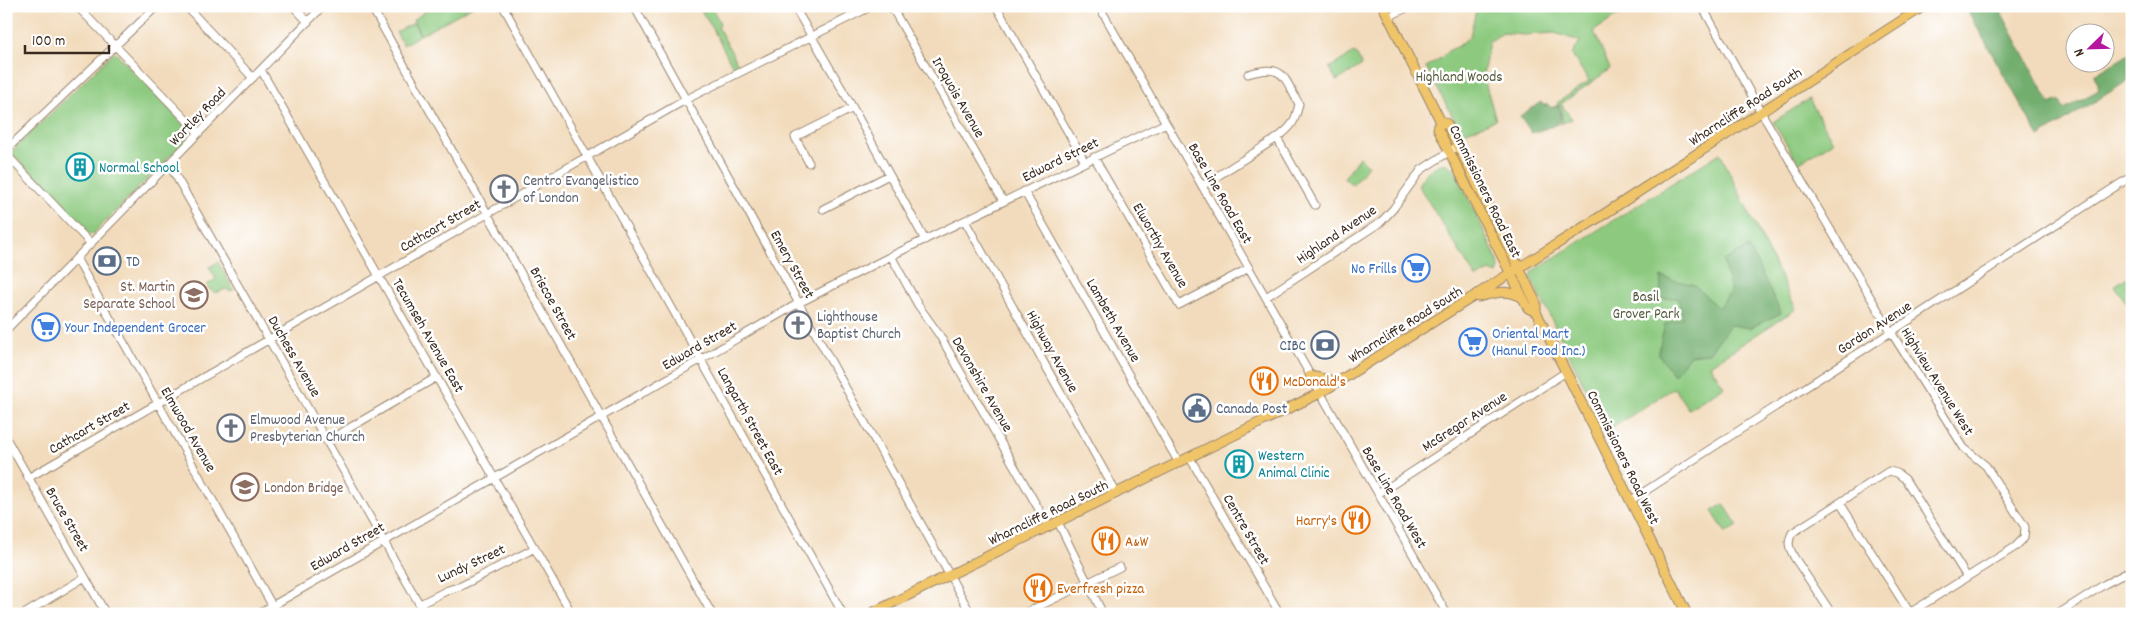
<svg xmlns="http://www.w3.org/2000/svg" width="2138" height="620" font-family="Dekko,sans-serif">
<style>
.green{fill:#8dca80;stroke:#647a4f}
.forest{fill:#72ae6e;stroke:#566c46}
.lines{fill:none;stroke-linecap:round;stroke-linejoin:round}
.minor-casing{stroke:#96826d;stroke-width:9}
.major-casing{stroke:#96826d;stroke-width:11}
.minor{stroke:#fff;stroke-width:7}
.major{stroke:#f0c469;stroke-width:9}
.labels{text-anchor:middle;stroke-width:5;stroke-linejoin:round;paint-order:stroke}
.park-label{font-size:15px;fill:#545a3b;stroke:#fff}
.street-label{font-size:15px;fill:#3b2a1e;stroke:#fff}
.culture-label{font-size:15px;fill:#0d838f;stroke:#fff;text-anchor:start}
.worship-label{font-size:15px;fill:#5b616d;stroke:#fff;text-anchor:start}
.service-label{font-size:15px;fill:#4e5e75;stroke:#fff;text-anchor:start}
.shop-label{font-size:15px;fill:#366cbe;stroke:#fff;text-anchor:start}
.education-label{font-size:15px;fill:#785e54;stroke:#fff;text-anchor:end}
.food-label{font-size:15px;fill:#c56008;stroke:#fff;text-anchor:start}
</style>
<rect width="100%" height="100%" fill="#fff"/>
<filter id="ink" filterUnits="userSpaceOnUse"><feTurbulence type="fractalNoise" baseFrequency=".02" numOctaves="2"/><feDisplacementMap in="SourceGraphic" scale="10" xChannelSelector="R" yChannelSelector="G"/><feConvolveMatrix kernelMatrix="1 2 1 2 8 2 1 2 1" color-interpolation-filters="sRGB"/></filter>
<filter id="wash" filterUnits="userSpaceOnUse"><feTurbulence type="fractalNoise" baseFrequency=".0096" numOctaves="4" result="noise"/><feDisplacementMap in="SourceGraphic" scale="20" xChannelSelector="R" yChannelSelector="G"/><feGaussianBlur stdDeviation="1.12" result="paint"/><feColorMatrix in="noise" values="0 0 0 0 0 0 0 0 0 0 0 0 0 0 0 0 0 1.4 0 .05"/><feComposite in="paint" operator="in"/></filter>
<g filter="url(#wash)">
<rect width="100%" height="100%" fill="#f2dbbc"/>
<!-- green -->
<path class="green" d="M 433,6 L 473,6 L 421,35 L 413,20 Z
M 698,6 L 715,6 L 712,8 L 720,23 L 718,27 L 740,68 L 735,71 L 713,29 Z
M 1477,6 L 1632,6 L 1594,31 L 1610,69 L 1561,104 L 1572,119 L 1560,124 C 1563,117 1563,109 1557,103 L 1589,81 L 1572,55 L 1580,41 L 1554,33 L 1524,35 L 1502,33 L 1489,42 L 1483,75 L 1496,120 L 1462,134 L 1426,67 L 1441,58 L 1448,51 L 1459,46 L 1470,36 Z
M 414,23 L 420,35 L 403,45 L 396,32 Z
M 114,52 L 116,53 L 191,131 L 192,134 L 91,236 L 11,152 Z
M 1355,52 L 1362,65 L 1337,81 L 1329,68 Z
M 1809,99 L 1833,142 L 1798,163 L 1773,122 Z
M 1720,153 L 1796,309 L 1710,365 L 1724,387 L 1688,409 L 1674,388 L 1607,431 L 1531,278 L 1533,271 Z
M 1359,157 L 1368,165 L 1353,185 L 1344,178 Z
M 1445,163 L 1455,170 L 1498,261 L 1499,268 L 1497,274 L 1490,271 L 1476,278 L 1418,185 C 1424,174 1433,165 1445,163 Z
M 218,262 L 234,290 L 228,291 L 226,289 L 216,293 L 209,289 L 207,285 L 216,279 L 209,267 Z
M 2132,274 L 2132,310 L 2114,286 Z
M 1724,504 L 1738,526 L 1726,533 L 1712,511 Z"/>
<!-- forest -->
<path class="forest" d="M 1965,6 L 1998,6 L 2050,104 L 2059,100 L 2064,109 L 2099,90 L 2094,75 L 2131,53 L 2132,78 L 2039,137 Z
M 1541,102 L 1544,106 L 1548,104 L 1551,108 L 1558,105 C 1561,112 1562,117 1558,124 L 1532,133 L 1520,116 Z
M 1749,247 L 1781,313 L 1750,328 L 1730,325 L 1709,353 L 1690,355 L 1674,375 L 1658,354 L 1665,324 L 1683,318 L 1678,298 L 1660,299 L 1661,277 L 1695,285 L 1718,308 L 1731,291 L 1723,261 Z"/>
</g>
<g filter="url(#ink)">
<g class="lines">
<!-- minor casing -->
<g class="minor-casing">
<path id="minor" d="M 77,6 L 199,133
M 186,6 L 253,78
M 293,6 L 308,22
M 371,6 L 712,614
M 503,6 L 843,614
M 634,6 L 971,614
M 794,6 L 853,108 L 925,240
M 891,6 L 1003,201
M 996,6 L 1085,162
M 1099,6 C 1215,209 1331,411 1447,614
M 1702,6 L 1761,112 L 1891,332 L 1964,448 L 1986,466 L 2025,527 L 2024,538 L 2015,547 L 1908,614
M 1388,17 L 1410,6
M 261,70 L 572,614
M 1277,138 L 1315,205
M 6,150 L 157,6
M 6,154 L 91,244
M 1094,157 L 1179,305 L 1249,268
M 809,163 L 795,137 L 853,108
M 169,164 L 425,614
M 1202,186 L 1277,138 C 1292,127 1295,122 1299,104 C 1283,76 1284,63 1248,74
M 1024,191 L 1179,463
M 823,209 L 889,175
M 965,221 L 1117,494
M 891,256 L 918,305 L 940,336 L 1049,527
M 76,258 L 277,614
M 1266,297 L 1381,222 L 1393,209 L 1421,170 L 1458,146
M 6,330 L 323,6
M 6,438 L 106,614
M 327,441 L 437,377
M 1190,458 L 1280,614
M 28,478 L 687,99 L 872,6
M 1378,494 L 1566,372
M 1630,501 L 2132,176
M 1840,503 L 1910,613
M 1058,522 L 1103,614
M 420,604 L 448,590 L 461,586 L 535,548
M 24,614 L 85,577
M 258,614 L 799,303 L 891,256 L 1166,123
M 1023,614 L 1120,567
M 1832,614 L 1794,557 C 1789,547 1787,543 1792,533 L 1889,471 L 1897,473 L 1905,479 L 1967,577
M 2058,614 L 2105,584 L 2132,570"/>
</g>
<!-- major casing -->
<g class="major-casing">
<path id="major" d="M 1383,6 L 1440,120 L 1447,124 L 1519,268 L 1536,303 L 1536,312 L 1687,614
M 1440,120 L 1438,129 L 1528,308 L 1536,312
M 1478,297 C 1494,293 1508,288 1523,298
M 1310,376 L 1339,382
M 870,614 L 1320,393 L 1595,220 L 1924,6"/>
</g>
<!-- minor -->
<use href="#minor" class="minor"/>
<!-- major -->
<use href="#major" class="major"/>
</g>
</g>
<!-- icons -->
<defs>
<g id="building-ring" transform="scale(1.4375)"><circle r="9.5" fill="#fff" stroke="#0f9aa8" stroke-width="1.5"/><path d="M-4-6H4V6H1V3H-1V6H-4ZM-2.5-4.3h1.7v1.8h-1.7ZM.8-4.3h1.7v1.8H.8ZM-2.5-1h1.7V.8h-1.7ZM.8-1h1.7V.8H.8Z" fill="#0f9aa8"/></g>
<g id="church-ring" transform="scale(1.4375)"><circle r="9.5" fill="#fff" stroke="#6b7280" stroke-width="1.5"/><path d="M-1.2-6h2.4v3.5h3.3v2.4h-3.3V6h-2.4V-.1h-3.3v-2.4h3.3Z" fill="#6b7280"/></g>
<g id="bank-ring" transform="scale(1.4375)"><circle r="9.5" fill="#fff" stroke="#5c6f8a" stroke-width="1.5"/><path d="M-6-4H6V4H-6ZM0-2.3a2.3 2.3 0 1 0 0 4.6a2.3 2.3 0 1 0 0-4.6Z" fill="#5c6f8a"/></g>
<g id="supermarket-ring" transform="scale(1.4375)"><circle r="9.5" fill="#fff" stroke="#3f7fe0" stroke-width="1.5"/><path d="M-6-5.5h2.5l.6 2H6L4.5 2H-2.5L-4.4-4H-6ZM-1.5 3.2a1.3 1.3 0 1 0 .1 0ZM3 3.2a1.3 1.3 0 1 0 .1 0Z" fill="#3f7fe0"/></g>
<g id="school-ring" transform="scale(1.4375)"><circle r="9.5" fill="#fff" stroke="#8d6e63" stroke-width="1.5"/><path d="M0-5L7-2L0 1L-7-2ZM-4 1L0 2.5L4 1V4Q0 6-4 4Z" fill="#8d6e63"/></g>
<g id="restaurant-ring" transform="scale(1.4375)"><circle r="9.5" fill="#fff" stroke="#e8710a" stroke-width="1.5"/><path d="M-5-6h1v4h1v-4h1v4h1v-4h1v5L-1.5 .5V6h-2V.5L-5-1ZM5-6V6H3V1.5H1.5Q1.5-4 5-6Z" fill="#e8710a"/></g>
<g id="civic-ring" transform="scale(1.4375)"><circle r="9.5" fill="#fff" stroke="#5c6f8a" stroke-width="1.5"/><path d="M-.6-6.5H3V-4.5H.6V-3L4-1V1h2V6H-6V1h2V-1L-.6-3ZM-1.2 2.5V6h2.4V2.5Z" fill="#5c6f8a"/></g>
</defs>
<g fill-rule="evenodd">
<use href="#building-ring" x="80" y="167"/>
<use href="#church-ring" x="504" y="189"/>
<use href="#bank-ring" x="107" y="261"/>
<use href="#supermarket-ring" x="1416" y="268"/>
<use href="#school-ring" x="194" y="295"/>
<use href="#church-ring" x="798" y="325"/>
<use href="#supermarket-ring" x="46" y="327"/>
<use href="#supermarket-ring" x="1473" y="342"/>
<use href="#bank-ring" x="1325" y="345"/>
<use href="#restaurant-ring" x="1264" y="381"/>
<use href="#civic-ring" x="1197" y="408"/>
<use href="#church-ring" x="231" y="428"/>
<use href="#building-ring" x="1239" y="464"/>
<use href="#school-ring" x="245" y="487"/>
<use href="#restaurant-ring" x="1356" y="520"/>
<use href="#restaurant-ring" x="1106" y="541"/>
<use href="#restaurant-ring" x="1038" y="588"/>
</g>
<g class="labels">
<!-- park labels -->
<g class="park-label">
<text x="1459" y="81">Highland Woods</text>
<text x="1646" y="301">Basil<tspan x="1646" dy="17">Grover Park</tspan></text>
</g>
<!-- street labels -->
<g class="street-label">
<text transform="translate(959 97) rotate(60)" y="5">Iroquois Avenue</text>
<text transform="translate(1745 106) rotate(-33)" y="5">Wharncliffe Road South</text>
<text transform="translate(197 116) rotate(-46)" y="5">Wortley Road</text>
<text transform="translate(1060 159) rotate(-26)" y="5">Edward Street</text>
<text transform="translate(1486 191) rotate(64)" y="5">Commissioners Road East</text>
<text transform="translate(1221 193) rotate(60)" y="5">Base Line Road East</text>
<text transform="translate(440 225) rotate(-30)" y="5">Cathcart Street</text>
<text transform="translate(1336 234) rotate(-34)" y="5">Highland Avenue</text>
<text transform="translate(1161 245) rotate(60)" y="5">Elworthy Avenue</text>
<text transform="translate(793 264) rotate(61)" y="5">Emery Street</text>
<text transform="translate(554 303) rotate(61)" y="5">Briscoe Street</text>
<text transform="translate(1114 320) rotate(60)" y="5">Lambeth Avenue</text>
<text transform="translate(1405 324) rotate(-32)" y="5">Wharncliffe Road South</text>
<text transform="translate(1874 327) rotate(-33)" y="5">Gordon Avenue</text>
<text transform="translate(429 335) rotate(60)" y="5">Tecumseh Avenue East</text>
<text transform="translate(699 345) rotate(-30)" y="5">Edward Street</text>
<text transform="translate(1053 351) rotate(61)" y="5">Highway Avenue</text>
<text transform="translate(295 356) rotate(60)" y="5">Duchess Avenue</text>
<text transform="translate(1938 381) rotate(58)" y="5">Highview Avenue West</text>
<text transform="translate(983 384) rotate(60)" y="5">Devonshire Avenue</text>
<text transform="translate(751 421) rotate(61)" y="5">Langarth Street East</text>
<text transform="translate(1464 421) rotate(-33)" y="5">McGregor Avenue</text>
<text transform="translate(89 427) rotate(-30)" y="5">Cathcart Street</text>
<text transform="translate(189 429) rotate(60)" y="5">Elmwood Avenue</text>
<text transform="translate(1624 457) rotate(64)" y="5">Commissioners Road West</text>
<text transform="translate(1395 497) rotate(60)" y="5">Base Line Road West</text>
<text transform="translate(1048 512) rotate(-26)" y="5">Wharncliffe Road South</text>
<text transform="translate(68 519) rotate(60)" y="5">Bruce Street</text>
<text transform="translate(1247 529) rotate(60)" y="5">Centre Street</text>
<text transform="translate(347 546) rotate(-30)" y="5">Edward Street</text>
<text transform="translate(471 563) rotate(-25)" y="5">Lundy Street</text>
</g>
<!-- culture labels -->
<g class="culture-label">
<text x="99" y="172">Normal School</text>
<text x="1258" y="460">Western<tspan x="1258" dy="17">Animal Clinic</tspan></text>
</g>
<!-- worship labels -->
<g class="worship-label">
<text x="523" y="185">Centro Evangelistico<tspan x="523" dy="17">of London</tspan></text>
<text x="817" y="321">Lighthouse<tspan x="817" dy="17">Baptist Church</tspan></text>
<text x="250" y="424">Elmwood Avenue<tspan x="250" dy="17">Presbyterian Church</tspan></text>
</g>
<!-- service labels -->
<g class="service-label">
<text x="126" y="266">TD</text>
<text x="1306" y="350" text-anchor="end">CIBC</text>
<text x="1216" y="413">Canada Post</text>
</g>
<!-- shop labels -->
<g class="shop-label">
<text x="1397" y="273" text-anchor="end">No Frills</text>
<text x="65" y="332">Your Independent Grocer</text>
<text x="1492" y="338">Oriental Mart<tspan x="1492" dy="17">(Hanul Food Inc.)</tspan></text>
</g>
<!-- education labels -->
<g class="education-label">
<text x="175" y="291">St. Martin<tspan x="175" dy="17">Separate School</tspan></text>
<text x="264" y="492" text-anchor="start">London Bridge</text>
</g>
<!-- food labels -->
<g class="food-label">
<text x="1283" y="386">McDonald's</text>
<text x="1337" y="525" text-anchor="end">Harry's</text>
<text x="1125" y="546">A&amp;W</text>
<text x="1057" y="593">Everfresh pizza</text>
</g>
</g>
<!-- margin -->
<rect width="2138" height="620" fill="none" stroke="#fff" stroke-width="25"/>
<!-- north arrow -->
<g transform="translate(2090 48) rotate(247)"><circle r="24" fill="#ffffff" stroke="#b1aaa5"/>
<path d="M0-4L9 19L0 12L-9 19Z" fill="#b5179e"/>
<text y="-8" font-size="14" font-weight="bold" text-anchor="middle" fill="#3b2a1e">N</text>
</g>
<!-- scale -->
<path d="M25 45v8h84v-8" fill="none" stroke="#3b2a1e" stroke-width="2.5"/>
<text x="32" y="45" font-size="15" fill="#3b2a1e" stroke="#ffffff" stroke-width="4" paint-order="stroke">100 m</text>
</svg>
